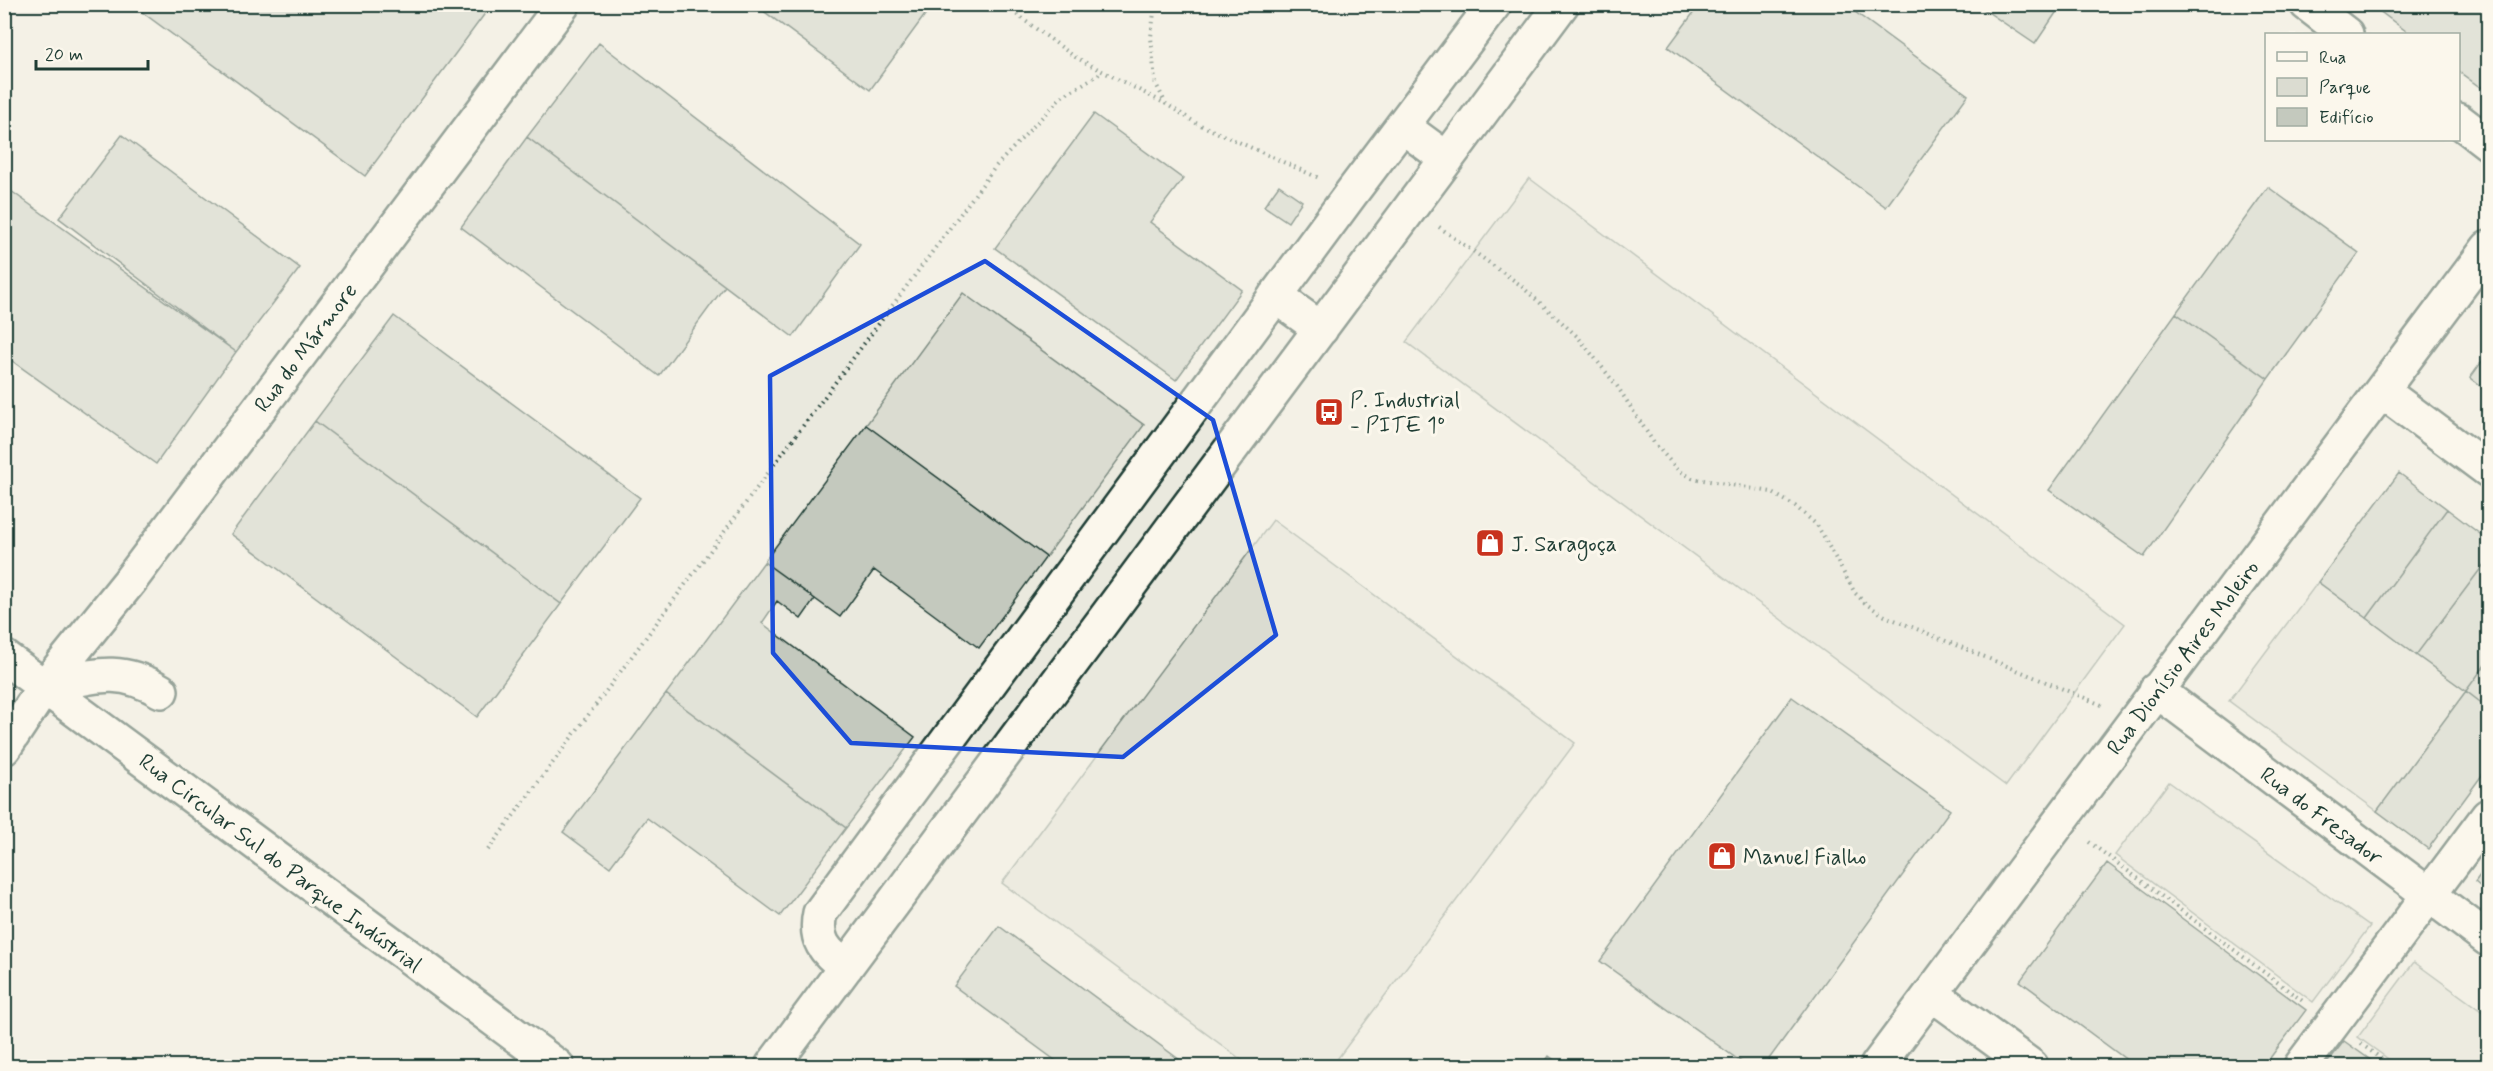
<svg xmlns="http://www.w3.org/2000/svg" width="2493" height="1071" font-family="Mynerve,sans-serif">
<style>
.built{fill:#eae9de;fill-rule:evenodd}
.green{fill:#dbdcd1;stroke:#7d8c82;stroke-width:1.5}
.building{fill:#c4c9be;stroke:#1f3d34;stroke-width:1.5}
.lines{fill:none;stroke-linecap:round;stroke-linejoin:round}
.minor-casing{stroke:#1f3d34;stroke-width:38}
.path{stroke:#1f3d34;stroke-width:4;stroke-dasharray:1.5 4.5;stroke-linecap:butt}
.minor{stroke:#fbf7ec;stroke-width:33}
.marked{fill:none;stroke:#1d4ed8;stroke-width:4.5;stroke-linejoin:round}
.labels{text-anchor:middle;stroke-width:6;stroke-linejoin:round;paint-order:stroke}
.street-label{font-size:22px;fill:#1f3d34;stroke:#fbf7ec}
.poi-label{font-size:22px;fill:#1f3d34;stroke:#fbf7ec;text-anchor:start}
</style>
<rect width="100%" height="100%" fill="#fbf7ec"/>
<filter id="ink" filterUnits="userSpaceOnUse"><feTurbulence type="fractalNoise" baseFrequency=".0167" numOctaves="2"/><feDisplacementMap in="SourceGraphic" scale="12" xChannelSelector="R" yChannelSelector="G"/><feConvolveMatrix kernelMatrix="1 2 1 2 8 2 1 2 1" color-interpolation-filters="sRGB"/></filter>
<g filter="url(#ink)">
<!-- built -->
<path class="built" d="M 5,5 L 2488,5 L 2488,1066 L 5,1066 ZM 2266,34 L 2458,34 L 2458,140 L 2266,140 Z"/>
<!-- green -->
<path class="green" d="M 1529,178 L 2125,624 L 2006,786 L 1406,342 Z
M 963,293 L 1144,425 L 1046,557 L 866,425 Z
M 1273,520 L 1575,743 L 1332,1066 L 1250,1066 L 1002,883 Z
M 2318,582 L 2466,691 L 2377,811 L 2229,701 Z
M 2169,782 L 2370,926 L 2313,1002 L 2115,855 Z
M 2414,962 L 2488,1016 L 2488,1066 L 2398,1066 L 2358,1037 Z"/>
<!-- building -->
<path class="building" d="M 131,4 L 492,4 L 365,176 Z
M 754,4 L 933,4 L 870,90 Z
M 1700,4 L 1844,4 L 1968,95 L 1886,207 L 1668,47 Z
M 1976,4 L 2062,4 L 2035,44 Z
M 2370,4 L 2488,4 L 2488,78 L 2481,88 L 2458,71 L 2458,34 L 2410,34 Z
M 599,43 L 860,244 L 793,337 L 527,137 Z
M 1094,114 L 1183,179 L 1150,222 L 1242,290 L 1176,380 L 995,248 Z
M 122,135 L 300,268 L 236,352 L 59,218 Z
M 527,137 L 725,286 L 659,376 L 461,227 Z
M 1279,185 L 1302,201 L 1288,222 L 1264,206 Z
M 4,186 L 236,352 L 156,464 L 4,355 Z
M 2268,187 L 2359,253 L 2268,379 L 2176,313 Z
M 2176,313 L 2268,379 L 2144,557 L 2049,490 Z
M 394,316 L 640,498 L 561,604 L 315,421 Z
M 2488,353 L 2488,392 L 2470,378 Z
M 315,421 L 561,604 L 477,717 L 231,534 Z
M 866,425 L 1046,557 L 979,648 L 874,570 L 840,617 L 764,562 Z
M 2399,473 L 2447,509 L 2367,618 L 2318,582 Z
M 2447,509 L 2488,540 L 2488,559 L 2416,655 L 2367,618 Z
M 2488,559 L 2488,661 L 2466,691 L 2416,655 Z
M 764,562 L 815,599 L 801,619 L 777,601 L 762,623 L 915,737 L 846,828 L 666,694 Z
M 2488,661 L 2488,708 L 2466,691 Z
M 2466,691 L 2488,708 L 2488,767 L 2428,849 L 2377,811 Z
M 666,694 L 846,828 L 780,916 L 647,818 L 610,867 L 563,832 Z
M 1792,697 L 1950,810 L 1764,1066 L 1747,1066 L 1600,961 Z
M 2107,863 L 2306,1010 L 2264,1066 L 2135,1066 L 2020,981 Z
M 2488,864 L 2488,893 L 2475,882 Z
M 999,926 L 1188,1066 L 1063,1066 L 954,986 Z
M 2344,1041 L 2379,1066 L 2325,1066 Z
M 1549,1056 L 1563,1066 L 1542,1066 Z"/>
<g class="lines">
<!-- minor casing -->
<g class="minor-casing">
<path id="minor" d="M 2307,4 L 2346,34
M 2458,120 L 2488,143
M 1402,126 L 1447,159
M 1275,296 L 1321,329
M 2382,391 L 2488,470
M 4,657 L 557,1066
M 45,686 C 92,677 117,665 161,691
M 2156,690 L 2488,939
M 4,748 L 45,686 L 129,582 L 563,4
M 846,967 C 825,952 814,940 820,913 L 1350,195 L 1494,4
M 1932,994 L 2031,1066
M 772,1066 L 1562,4
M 1877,1066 L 2488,248
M 2301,1066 L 2488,816"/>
</g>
<!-- path -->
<path class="path" d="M 1002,4 L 1075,57 L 1166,104
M 1155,4 L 1151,37 L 1155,82 L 1166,104 L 1196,123 L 1319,178
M 1439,227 L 1519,284 L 1578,337 L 1617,386 L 1654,443 L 1678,470 L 1692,478 L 1771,492 L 1795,506 L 1817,525 L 1855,593 L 1866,604 L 1885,616 L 2102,705
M 2089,842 L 2304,1002
M 488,850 L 996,166 L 1061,97 L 1103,72
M 2361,1044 L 2392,1066"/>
<!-- minor -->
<use href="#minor" class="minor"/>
</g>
</g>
<!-- marked area -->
<path d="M0 0H2493V1071H0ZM 985,261 L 1213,420 L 1276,635 L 1123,757 L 851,743 L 773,653 L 770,376 Z" fill="#fbf7ec" fill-opacity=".55" fill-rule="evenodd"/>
<path class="marked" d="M 985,261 L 1213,420 L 1276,635 L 1123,757 L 851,743 L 773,653 L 770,376 Z"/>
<!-- icons -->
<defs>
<g id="bus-square" transform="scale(1.5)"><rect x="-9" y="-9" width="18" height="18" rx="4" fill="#c8321e" stroke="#fbf7ec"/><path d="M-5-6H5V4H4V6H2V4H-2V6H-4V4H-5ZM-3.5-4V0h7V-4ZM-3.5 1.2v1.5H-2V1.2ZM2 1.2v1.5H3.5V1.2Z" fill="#fff"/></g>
<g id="shop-square" transform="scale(1.5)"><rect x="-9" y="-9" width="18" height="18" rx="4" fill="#c8321e" stroke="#fbf7ec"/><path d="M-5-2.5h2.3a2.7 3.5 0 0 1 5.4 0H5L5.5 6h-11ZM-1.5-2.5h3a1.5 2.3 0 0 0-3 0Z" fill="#fff"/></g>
</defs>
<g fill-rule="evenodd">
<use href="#bus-square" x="1329" y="412"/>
<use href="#shop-square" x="1490" y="543"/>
<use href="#shop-square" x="1722" y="856"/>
</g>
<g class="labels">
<!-- street labels -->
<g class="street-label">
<text transform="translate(305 347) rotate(-53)" y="8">Rua do Mármore</text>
<text transform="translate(2182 657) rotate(-53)" y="8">Rua Dionísio Aires Moleiro</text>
<text transform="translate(2322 815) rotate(37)" y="8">Rua do Fresador</text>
<text transform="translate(281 862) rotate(37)" y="8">Rua Circular Sul do Parque Indústrial</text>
</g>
<!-- poi labels -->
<g class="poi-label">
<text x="1350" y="407">P. Industrial<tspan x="1350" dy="25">- PITE 1º</tspan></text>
<text x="1511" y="551">J. Saragoça</text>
<text x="1743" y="864">Manuel Fialho</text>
</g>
</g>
<!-- margin -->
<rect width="2493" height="1071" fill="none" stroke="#fbf7ec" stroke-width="24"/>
<rect x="12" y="12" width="2469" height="1047" fill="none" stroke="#1f3d34" stroke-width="2" filter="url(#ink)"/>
<!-- legend -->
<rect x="2265" y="33" width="195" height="108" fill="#fbf7ec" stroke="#a3ada2" stroke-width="1.5"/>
<rect x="2277" y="52" width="30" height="9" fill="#fbf7ec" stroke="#a3ada2" stroke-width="1.5"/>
<text x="2319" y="63" font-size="18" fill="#1f3d34">Rua</text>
<rect x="2277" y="78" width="30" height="18" fill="#dbdcd1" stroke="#a3ada2" stroke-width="1.5"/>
<text x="2319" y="93" font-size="18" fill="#1f3d34">Parque</text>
<rect x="2277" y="108" width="30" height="18" fill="#c4c9be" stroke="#a3ada2" stroke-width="1.5"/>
<text x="2319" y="123" font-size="18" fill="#1f3d34">Edifício</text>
<!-- scale -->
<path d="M36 60v9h112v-9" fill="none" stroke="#1f3d34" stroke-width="3"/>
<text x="45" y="60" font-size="18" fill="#1f3d34" stroke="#fbf7ec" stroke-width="4.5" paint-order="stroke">20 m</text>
</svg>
